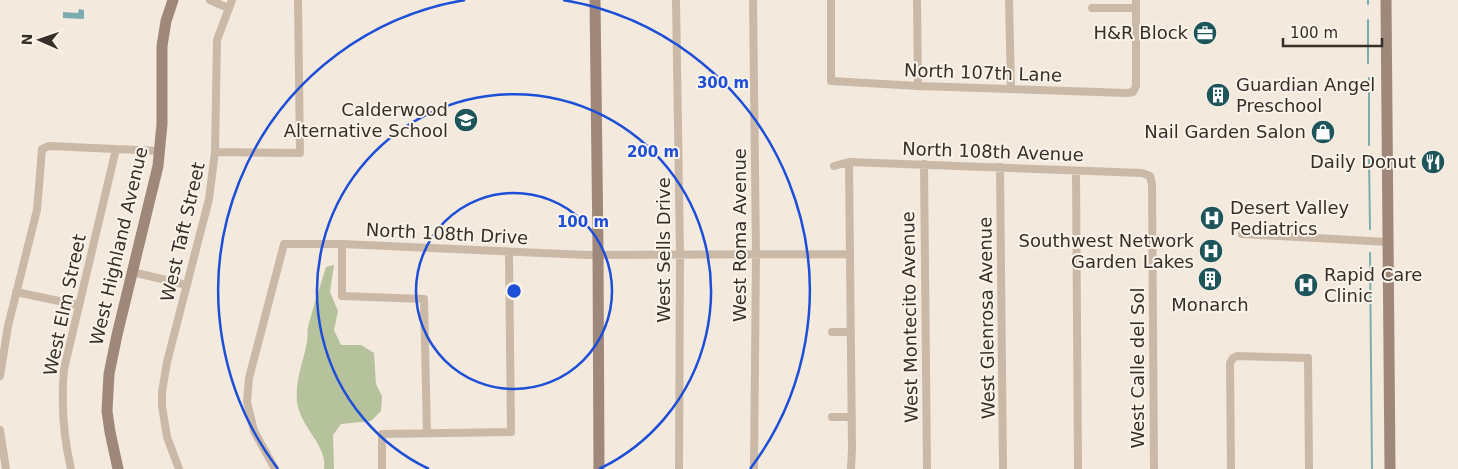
<svg xmlns="http://www.w3.org/2000/svg" width="1458" height="469" font-family="'DejaVu Sans',sans-serif">
<style>
.green{fill:#b5c29c}
.water{fill:#7badb0}
.lines{fill:none;stroke-linecap:round;stroke-linejoin:round}
.stream{stroke:#7badb0;stroke-width:2}
.street{stroke:#cbb9a8;stroke-width:8}
.secondary{stroke:#9f8879;stroke-width:11}
.ring{fill:none;stroke:#1d4ed8;stroke-width:2.5}
.labels{text-anchor:middle;stroke-width:4;stroke-linejoin:round;paint-order:stroke}
.poi-label{font-size:18px;fill:#382e28;stroke:#faf3e9;text-anchor:end}
.street-label{font-size:18px;fill:#382e28;stroke:#faf3e9}
.centre{fill:#1d4ed8;stroke:#faf3e9;stroke-width:2.5}
.ring-label{font-size:15px;text-anchor:middle;font-weight:bold;fill:#1d4ed8;stroke:#faf3e9;stroke-width:4;stroke-linejoin:round;paint-order:stroke}
</style>
<rect width="100%" height="100%" fill="#f3e9dd"/>
<!-- green -->
<path class="green" d="M 334,265 L 330,292 L 338,311 L 334,330 L 341,345 L 361,345 L 374,353 L 376,384 L 382,396 L 381,411 L 371,421 L 341,424 L 333,435 L 334,469 L 324,469 C 328,446 300,427 297,402 C 295,380 303,363 307,342 C 308,337 307,332 308,327 C 313,307 320,287 326,267 Z"/>
<!-- water -->
<path class="water" d="M 79,9 L 84,10 L 84,19 L 63,18 L 63,12 L 78,13 Z"/>
<g class="lines">
<!-- stream -->
<path class="stream" d="M 1368,0 L 1368,4
M 1368,20 L 1368,63
M 1369,78 L 1369,145
M 1369,159 L 1370,229
M 1370,253 L 1372,469"/>
<!-- street -->
<path class="street" d="M 210,0 L 228,8
M 676,0 L 680,254 L 679,469
M 753,0 L 756,254 L 754,469
M 831,0 L 831,81 L 918,86 L 1127,93 L 1133,92 L 1136,86 L 1136,0
M 917,0 L 918,86
M 1009,0 L 1011,89
M 1092,8 L 1136,8
M 215,152 L 300,153 L 298,0
M 849,162 L 852,449 L 851,469
M 924,164 L 927,469
M 834,166 L 849,162 L 1142,173 L 1150,176 L 1152,184 L 1154,469
M 1000,167 L 1003,469
M 1076,171 L 1078,469
M 1242,234 L 1388,242
M 342,244 L 342,296 L 424,299 L 427,434
M 132,272 L 187,285
M 16,292 L 78,305
M 832,332 L 850,332
M 0,376 L 8,326 L 37,210 L 42,149 L 49,146 L 160,151
M 832,417 L 852,417
M 0,430 L 6,469
M 71,469 C 63,435 61,403 64,369 L 116,149
M 179,469 L 167,437 L 162,406 L 162,392 L 167,362 L 209,199 L 215,152 L 217,40 L 232,0
M 275,469 L 254,431 L 247,402 L 249,378 L 284,244 L 342,244 L 588,255 L 849,254
M 382,469 L 382,434 L 511,432 L 509,253
M 1231,469 L 1230,363 L 1233,358 L 1237,356 L 1308,358 L 1309,469"/>
<!-- secondary -->
<path class="secondary" d="M 595,0 L 598,248 L 599,469
M 1386,0 L 1390,469
M 118,469 L 110,432 L 107,411 L 109,374 L 117,335 L 158,166 L 162,124 L 162,46 L 166,21 L 173,0"/>
</g>
<!-- distance rings -->
<g class="ring">
<circle cx="514" cy="291" r="98"/>
<path d="M429 469A197 197 0 1 1 599 469"/>
<path d="M278 469A295 295 0 0 1 465 0M563 0A295 295 0 0 1 750 469"/>
</g>
<!-- icons -->
<defs>
<g id="office-disc" transform="scale(1.25)"><circle r="9.5" fill="#1d555a" stroke="#faf3e9"/><path d="M-6-3h4V-5.5h4V-3h4V5H-6ZM-1-4.5V-3h2v-1.5ZM-6 0V1H6V0Z" fill="#fff"/></g>
<g id="building-disc" transform="scale(1.25)"><circle r="9.5" fill="#1d555a" stroke="#faf3e9"/><path d="M-4-6H4V6H1V3H-1V6H-4ZM-2.5-4.3h1.7v1.8h-1.7ZM.8-4.3h1.7v1.8H.8ZM-2.5-1h1.7V.8h-1.7ZM.8-1h1.7V.8H.8Z" fill="#fff"/></g>
<g id="school-disc" transform="scale(1.25)"><circle r="9.5" fill="#1d555a" stroke="#faf3e9"/><path d="M0-5L7-2L0 1L-7-2ZM-4 1L0 2.5L4 1V4Q0 6-4 4Z" fill="#fff"/></g>
<g id="shop-disc" transform="scale(1.25)"><circle r="9.5" fill="#1d555a" stroke="#faf3e9"/><path d="M-5-2.5h2.3a2.7 3.5 0 0 1 5.4 0H5L5.5 6h-11ZM-1.5-2.5h3a1.5 2.3 0 0 0-3 0Z" fill="#fff"/></g>
<g id="restaurant-disc" transform="scale(1.25)"><circle r="9.5" fill="#1d555a" stroke="#faf3e9"/><path d="M-5-6h1v4h1v-4h1v4h1v-4h1v5L-1.5 .5V6h-2V.5L-5-1ZM5-6V6H3V1.5H1.5Q1.5-4 5-6Z" fill="#fff"/></g>
<g id="hospital-disc" transform="scale(1.25)"><circle r="9.5" fill="#1d555a" stroke="#faf3e9"/><path d="M-5-5h3v3.5h4V-5h3V5h-3V1.5h-4V5h-3Z" fill="#fff"/></g>
</defs>
<g fill-rule="evenodd">
<use href="#office-disc" x="1205" y="33"/>
<use href="#building-disc" x="1218" y="95"/>
<use href="#school-disc" x="466" y="120"/>
<use href="#shop-disc" x="1323" y="132"/>
<use href="#restaurant-disc" x="1433" y="162"/>
<use href="#hospital-disc" x="1212" y="218"/>
<use href="#hospital-disc" x="1211" y="251"/>
<use href="#building-disc" x="1210" y="279"/>
<use href="#hospital-disc" x="1306" y="285"/>
</g>
<g class="labels">
<!-- poi labels -->
<g class="poi-label">
<text x="1188" y="39">H&amp;R Block</text>
<text x="1236" y="91" text-anchor="start">Guardian Angel<tspan x="1236" dy="21">Preschool</tspan></text>
<text x="448" y="116">Calderwood<tspan x="448" dy="21">Alternative School</tspan></text>
<text x="1306" y="138">Nail Garden Salon</text>
<text x="1416" y="168">Daily Donut</text>
<text x="1230" y="214" text-anchor="start">Desert Valley<tspan x="1230" dy="21">Pediatrics</tspan></text>
<text x="1194" y="247">Southwest Network<tspan x="1194" dy="21">Garden Lakes</tspan></text>
<text x="1324" y="281" text-anchor="start">Rapid Care<tspan x="1324" dy="21">Clinic</tspan></text>
<text x="1210" y="311" text-anchor="middle">Monarch</text>
</g>
<!-- street labels -->
<g class="street-label">
<text transform="translate(983 73) rotate(2)" y="6">North 107th Lane</text>
<text transform="translate(993 152) rotate(2)" y="6">North 108th Avenue</text>
<text transform="translate(183 232) rotate(-77)" y="6">West Taft Street</text>
<text transform="translate(447 234) rotate(3)" y="6">North 108th Drive</text>
<text transform="translate(740 235) rotate(-90)" y="6">West Roma Avenue</text>
<text transform="translate(119 246) rotate(-77)" y="6">West Highland Avenue</text>
<text transform="translate(664 250) rotate(-90)" y="6">West Sells Drive</text>
<text transform="translate(65 305) rotate(-78)" y="6">West Elm Street</text>
<text transform="translate(910 317) rotate(-91)" y="6">West Montecito Avenue</text>
<text transform="translate(987 318) rotate(-91)" y="6">West Glenrosa Avenue</text>
<text transform="translate(1138 368) rotate(-90)" y="6">West Calle del Sol</text>
</g>
</g>
<circle cx="514" cy="291" r="8" class="centre"/>
<g class="ring-label">
<text x="723" y="88">300 m</text>
<text x="653" y="157">200 m</text>
<text x="583" y="227">100 m</text>
</g>
<!-- north arrow -->
<g transform="translate(40 40) rotate(272)" stroke="#faf3e9" stroke-width="4" paint-order="stroke">
<path d="M0-4L9 19L0 12L-9 19Z" fill="#382e28"/>
<text y="-8" font-size="14" font-weight="bold" text-anchor="middle" fill="#382e28">N</text>
</g>
<!-- scale -->
<path d="M1283 38v8h99v-8" fill="none" stroke="#382e28" stroke-width="2.5"/>
<text x="1290" y="38" font-size="15" fill="#382e28" stroke="#faf3e9" stroke-width="4" paint-order="stroke">100 m</text>
</svg>
